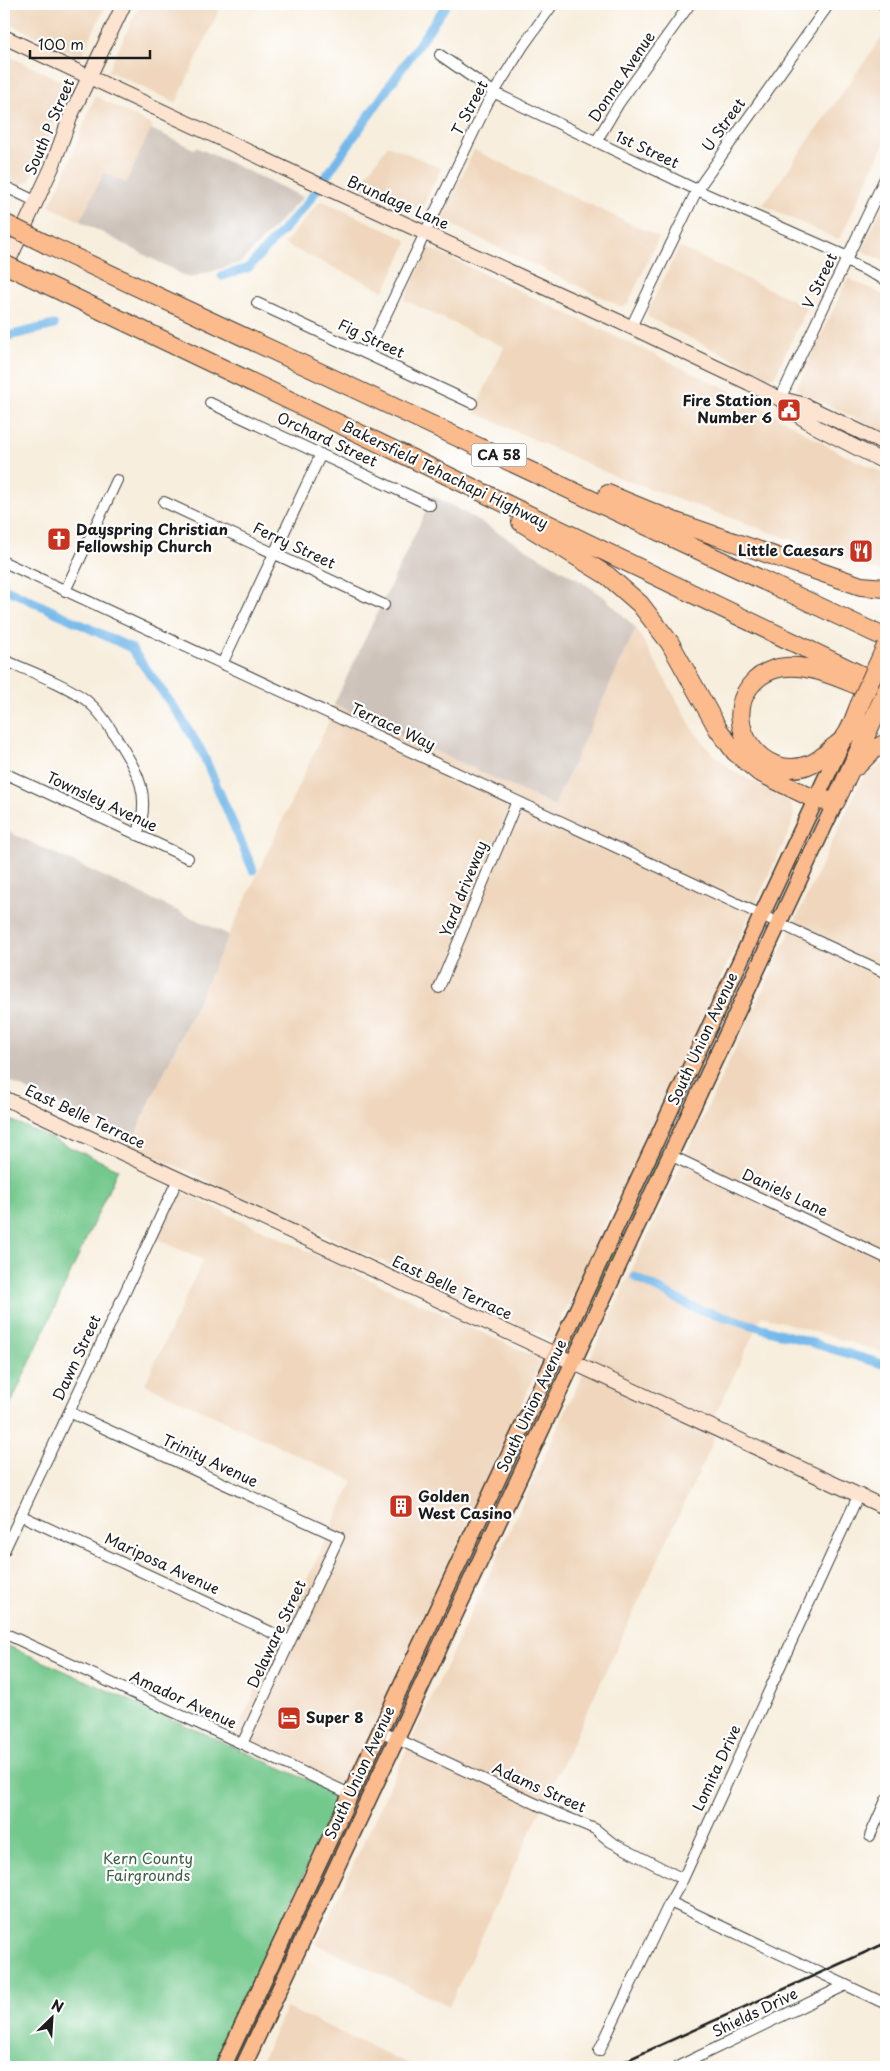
<svg xmlns="http://www.w3.org/2000/svg" width="890" height="2071" font-family="'Playpen Sans',sans-serif">
<style>
.built{fill:#efd6bc}
.industrial{fill:#cdc2b9}
.green{fill:#73c88c;stroke:#487254;fill-rule:evenodd}
.lines{fill:none;stroke-linecap:round;stroke-linejoin:round}
.canal{stroke:#73b8ea;stroke-width:9}
.street-casing{stroke:#3d3c39;stroke-width:12}
.secondary-casing{stroke:#3d3c39;stroke-width:16}
.primary-casing{stroke:#3d3c39;stroke-width:18}
.highway-casing{stroke:#3d3c39;stroke-width:20}
.street{stroke:#fff;stroke-width:10}
.secondary{stroke:#fde4d1;stroke-width:14}
.primary{stroke:#fbbb8d;stroke-width:15}
.highway{stroke:#fbbb8d;stroke-width:18}
.rail{stroke:#1c1c1c;stroke-width:2.5}
.highway-bridge-casing{stroke:#3d3c39;stroke-width:20;stroke-linecap:butt}
.highway-bridge{stroke:#fbbb8d;stroke-width:18}
.labels{text-anchor:middle;stroke-width:4.5;stroke-linejoin:round;paint-order:stroke}
.shield{fill:#fff;stroke:#606060;stroke-width:1}
.shield-label{font-size:14px;font-weight:bold;fill:#1c1c1c}
.street-label{font-size:15px;fill:#1c1c1c;stroke:#fff}
.poi-label{font-size:15px;font-weight:bold;fill:#1c1c1c;stroke:#fff;text-anchor:start}
.park-label{font-size:15px;fill:#3f6149;stroke:#fff}
</style>
<rect width="100%" height="100%" fill="#fff"/>
<filter id="ink" filterUnits="userSpaceOnUse"><feTurbulence type="fractalNoise" baseFrequency=".02" numOctaves="2"/><feDisplacementMap in="SourceGraphic" scale="10" xChannelSelector="R" yChannelSelector="G"/><feConvolveMatrix kernelMatrix="1 2 1 2 8 2 1 2 1" color-interpolation-filters="sRGB"/></filter>
<filter id="wash" filterUnits="userSpaceOnUse"><feTurbulence type="fractalNoise" baseFrequency=".0096" numOctaves="4" result="noise"/><feDisplacementMap in="SourceGraphic" scale="20" xChannelSelector="R" yChannelSelector="G"/><feGaussianBlur stdDeviation="1.12" result="paint"/><feColorMatrix in="noise" values="0 0 0 0 0 0 0 0 0 0 0 0 0 0 0 0 0 1.4 0 .05"/><feComposite in="paint" operator="in"/></filter>
<g filter="url(#wash)">
<rect width="100%" height="100%" fill="#f7eedd"/>
<!-- built -->
<path class="built" d="M 4,4 L 106,4 L 81,58 L 4,21 Z
M 140,4 L 222,4 L 176,103 L 108,71 Z
M 886,31 L 886,140 L 841,236 L 838,239 L 834,238 L 763,205 Z
M 4,54 L 68,84 L 31,178 L 27,183 L 19,184 L 4,177 L 4,119 L 7,111 L 4,110 Z
M 95,96 L 153,126 L 126,183 L 104,172 L 80,221 L 49,206 L 65,173 Z
M 388,145 L 441,168 L 422,208 L 419,209 L 362,189 L 363,180 Z
M 474,150 L 659,237 L 628,303 L 624,306 L 620,306 L 443,221 L 443,215 Z
M 886,198 L 886,262 L 862,251 Z
M 321,200 L 405,239 L 407,243 L 384,291 L 284,244 Z
M 679,247 L 807,307 L 776,374 L 773,377 L 769,377 L 648,317 L 647,313 Z
M 429,248 L 752,401 L 836,451 L 886,474 L 886,574 L 612,475 L 474,412 L 504,347 L 404,300 Z
M 848,278 L 886,296 L 886,433 L 798,391 L 797,387 Z
M 636,628 L 694,731 L 709,750 L 732,770 L 784,797 L 791,803 L 794,815 L 788,834 L 552,1340 L 131,1145 L 327,725 L 334,704 L 554,806 Z
M 886,762 L 886,1353 L 762,1316 L 715,1416 L 714,1440 L 449,2006 L 316,1944 L 861,780 L 871,770 Z
M 183,1193 L 542,1360 L 346,1788 L 235,1735 L 353,1481 L 145,1384 L 203,1260 L 155,1238 L 175,1196 Z
M 286,2008 L 318,2022 L 415,2067 L 258,2067 Z"/>
<!-- industrial -->
<path class="industrial" d="M 151,129 L 194,149 L 196,147 L 303,197 L 240,263 L 189,278 L 80,221 L 104,172 L 126,183 Z
M 433,496 L 462,511 L 582,582 L 603,596 L 636,628 L 554,806 L 334,704 Z
M 9,832 L 229,935 L 133,1139 L 4,1079 L 4,844 Z"/>
<!-- green -->
<path class="green" d="M 4,1117 L 118,1169 L 4,1419 Z
M 663,1143 L 661,1151 L 662,1157 L 572,1349 L 570,1348 L 603,1269 ZM 648,1176 L 651,1177 L 635,1213 L 632,1211 ZM 628,1217 L 632,1219 L 616,1252 L 613,1250 Z
M 4,1644 L 341,1795 L 214,2067 L 4,2067 Z"/>
<g class="lines">
<!-- canal -->
<path class="canal" d="M 222,276 L 248,268 L 306,205 L 447,4
M 4,337 L 54,325
M 4,588 L 131,648 L 178,713 L 202,752 L 253,870
M 635,1277 L 692,1307 L 886,1365"/>
</g>
</g>
<g filter="url(#ink)">
<g class="lines">
<!-- street casing -->
<g class="street-casing">
<path id="street" d="M 882,4 L 886,6
M 440,55 L 495,93 L 697,190 L 848,257
M 596,142 L 619,103 L 690,4
M 4,186 L 35,201
M 846,261 L 886,280
M 257,303 L 472,403
M 631,327 L 697,190 L 829,4
M 367,354 L 488,102 L 523,46 L 553,4
M 780,399 L 886,176
M 210,403 L 430,505
M 164,502 L 384,605
M 4,562 L 886,973
M 65,591 L 117,480
M 4,660 C 29,671 65,684 86,700 C 100,711 108,725 117,739 C 138,773 152,795 137,835
M 222,664 L 321,454
M 4,773 L 188,858
M 439,988 L 517,801
M 670,1155 L 886,1258
M 69,1412 L 339,1537 L 242,1744
M 20,1515 L 290,1641
M 4,1551 L 178,1179
M 4,1633 L 350,1794
M 380,1731 L 547,1809 L 595,1829 L 611,1842 L 683,1879
M 870,1836 L 886,1800
M 670,1902 L 886,2004
M 599,2051 L 670,1902 L 683,1879 L 858,1496
M 677,2067 L 846,1985"/>
</g>
<!-- secondary casing -->
<g class="secondary-casing">
<path id="secondary" d="M 4,37 L 311,181 L 631,327 L 749,383 L 780,399 L 796,414 L 818,428 L 886,463
M 4,271 L 52,167 L 71,115 L 124,4
M 781,399 L 802,404 L 886,444
M 4,1098 L 886,1508"/>
</g>
<!-- primary casing -->
<g class="primary-casing">
<path id="primary" d="M 223,2067 L 844,739
M 243,2067 L 836,801"/>
</g>
<!-- highway casing -->
<g class="highway-casing">
<path id="highway" d="M 48,245 L 886,638
M 31,277 L 440,472 L 886,687
M 608,494 L 676,522 L 861,586 L 886,588
M 521,522 L 608,576 L 640,604 L 670,643 L 718,729 L 735,752 L 759,772 L 816,800 L 836,801 L 877,711
M 859,706 C 855,716 851,729 845,737 C 841,742 835,746 830,750 C 824,756 817,762 808,765 C 762,782 721,724 750,686 C 759,675 772,668 786,667 C 812,664 843,680 867,689
M 857,766 L 873,750 L 886,743"/>
</g>
<!-- street -->
<use href="#street" class="street"/>
<!-- secondary -->
<use href="#secondary" class="secondary"/>
<!-- primary -->
<use href="#primary" class="primary"/>
<!-- highway -->
<use href="#highway" class="highway"/>
<!-- rail -->
<path class="rail" d="M 612,2067 L 886,1943"/>
<!-- highway-bridge casing -->
<g class="highway-bridge-casing">
<path id="highway-bridge" d="M 4,223 L 48,245
M 4,264 L 31,277
M 859,706 L 886,646
M 877,711 L 886,692"/>
</g>
<!-- highway-bridge -->
<use href="#highway-bridge" class="highway-bridge"/>
</g>
</g>
<!-- icons -->
<defs>
<g id="civic-square" transform="scale(1.25)"><rect x="-9" y="-9" width="18" height="18" rx="4" fill="#c8321e" stroke="#fff"/><path d="M-.6-6.5H3V-4.5H.6V-3L4-1V1h2V6H-6V1h2V-1L-.6-3ZM-1.2 2.5V6h2.4V2.5Z" fill="#fff"/></g>
<g id="church-square" transform="scale(1.25)"><rect x="-9" y="-9" width="18" height="18" rx="4" fill="#c8321e" stroke="#fff"/><path d="M-1.2-6h2.4v3.5h3.3v2.4h-3.3V6h-2.4V-.1h-3.3v-2.4h3.3Z" fill="#fff"/></g>
<g id="restaurant-square" transform="scale(1.25)"><rect x="-9" y="-9" width="18" height="18" rx="4" fill="#c8321e" stroke="#fff"/><path d="M-5-6h1v4h1v-4h1v4h1v-4h1v5L-1.5 .5V6h-2V.5L-5-1ZM5-6V6H3V1.5H1.5Q1.5-4 5-6Z" fill="#fff"/></g>
<g id="building-square" transform="scale(1.25)"><rect x="-9" y="-9" width="18" height="18" rx="4" fill="#c8321e" stroke="#fff"/><path d="M-4-6H4V6H1V3H-1V6H-4ZM-2.5-4.3h1.7v1.8h-1.7ZM.8-4.3h1.7v1.8H.8ZM-2.5-1h1.7V.8h-1.7ZM.8-1h1.7V.8H.8Z" fill="#fff"/></g>
<g id="hotel-square" transform="scale(1.25)"><rect x="-9" y="-9" width="18" height="18" rx="4" fill="#c8321e" stroke="#fff"/><path d="M-6-4.5h1.5V1H6V5H4.5V3h-9V5H-6ZM-4 0a1.8 1.8 0 1 1 3.6 0ZM.5 0V-2.5h3Q6-2.5 6 0Z" fill="#fff"/></g>
</defs>
<g fill-rule="evenodd">
<use href="#civic-square" x="789" y="410"/>
<use href="#church-square" x="59" y="539"/>
<use href="#restaurant-square" x="861" y="551"/>
<use href="#building-square" x="401" y="1506"/>
<use href="#hotel-square" x="289" y="1718"/>
</g>
<g class="labels">
<!-- shield labels -->
<rect class="shield" x="471.5" y="443.5" width="55" height="23" rx="4"/>
<g class="shield-label">
<text x="499" y="460">CA 58</text>
</g>
<!-- street labels -->
<g class="street-label">
<text transform="translate(622 77) rotate(-56)" y="5">Donna Avenue</text>
<text transform="translate(470 108) rotate(-62)" y="5">T Street</text>
<text transform="translate(724 125) rotate(-54)" y="5">U Street</text>
<text transform="translate(50 127) rotate(-67)" y="5">South P Street</text>
<text transform="translate(647 150) rotate(25)" y="5">1st Street</text>
<text transform="translate(398 203) rotate(24)" y="5">Brundage Lane</text>
<text transform="translate(820 281) rotate(-64)" y="5">V Street</text>
<text transform="translate(371 339) rotate(25)" y="5">Fig Street</text>
<text transform="translate(327 440) rotate(25)" y="5">Orchard Street</text>
<text transform="translate(445 475) rotate(26)" y="5">Bakersfield Tehachapi Highway</text>
<text transform="translate(294 546) rotate(25)" y="5">Ferry Street</text>
<text transform="translate(393 727) rotate(25)" y="5">Terrace Way</text>
<text transform="translate(102 802) rotate(25)" y="5">Townsley Avenue</text>
<text transform="translate(464 889) rotate(-68)" y="5">Yard driveway</text>
<text transform="translate(703 1039) rotate(-65)" y="5">South Union Avenue</text>
<text transform="translate(85 1117) rotate(25)" y="5">East Belle Terrace</text>
<text transform="translate(785 1193) rotate(25)" y="5">Daniels Lane</text>
<text transform="translate(452 1288) rotate(25)" y="5">East Belle Terrace</text>
<text transform="translate(77 1358) rotate(-65)" y="5">Dawn Street</text>
<text transform="translate(532 1406) rotate(-65)" y="5">South Union Avenue</text>
<text transform="translate(210 1461) rotate(25)" y="5">Trinity Avenue</text>
<text transform="translate(162 1564) rotate(25)" y="5">Mariposa Avenue</text>
<text transform="translate(277 1634) rotate(-65)" y="5">Delaware Street</text>
<text transform="translate(183 1700) rotate(25)" y="5">Amador Avenue</text>
<text transform="translate(717 1768) rotate(-65)" y="5">Lomita Drive</text>
<text transform="translate(360 1773) rotate(-65)" y="5">South Union Avenue</text>
<text transform="translate(539 1788) rotate(24)" y="5">Adams Street</text>
<text transform="translate(755 2013) rotate(-26)" y="5">Shields Drive</text>
</g>
<!-- poi labels -->
<g class="poi-label">
<text x="772" y="406" text-anchor="end">Fire Station<tspan x="772" dy="17">Number 6</tspan></text>
<text x="76" y="535">Dayspring Christian<tspan x="76" dy="17">Fellowship Church</tspan></text>
<text x="844" y="556" text-anchor="end">Little Caesars</text>
<text x="418" y="1502">Golden<tspan x="418" dy="17">West Casino</tspan></text>
<text x="306" y="1723">Super 8</text>
</g>
<!-- park labels -->
<g class="park-label">
<text x="148" y="1864">Kern County<tspan x="148" dy="17">Fairgrounds</tspan></text>
</g>
</g>
<!-- margin -->
<rect width="890" height="2071" fill="none" stroke="#fff" stroke-width="20"/>
<!-- north arrow -->
<g transform="translate(52 2018) rotate(25)" stroke="#ffffff" stroke-width="4" paint-order="stroke">
<path d="M0-4L9 19L0 12L-9 19Z" fill="#1c1c1c"/>
<text y="-8" font-size="14" font-weight="bold" text-anchor="middle" fill="#1c1c1c">N</text>
</g>
<!-- scale -->
<path d="M30 50v8h120v-8" fill="none" stroke="#1c1c1c" stroke-width="2.5"/>
<text x="38" y="50" font-size="15" fill="#1c1c1c" stroke="#ffffff" stroke-width="4" paint-order="stroke">100 m</text>
</svg>
